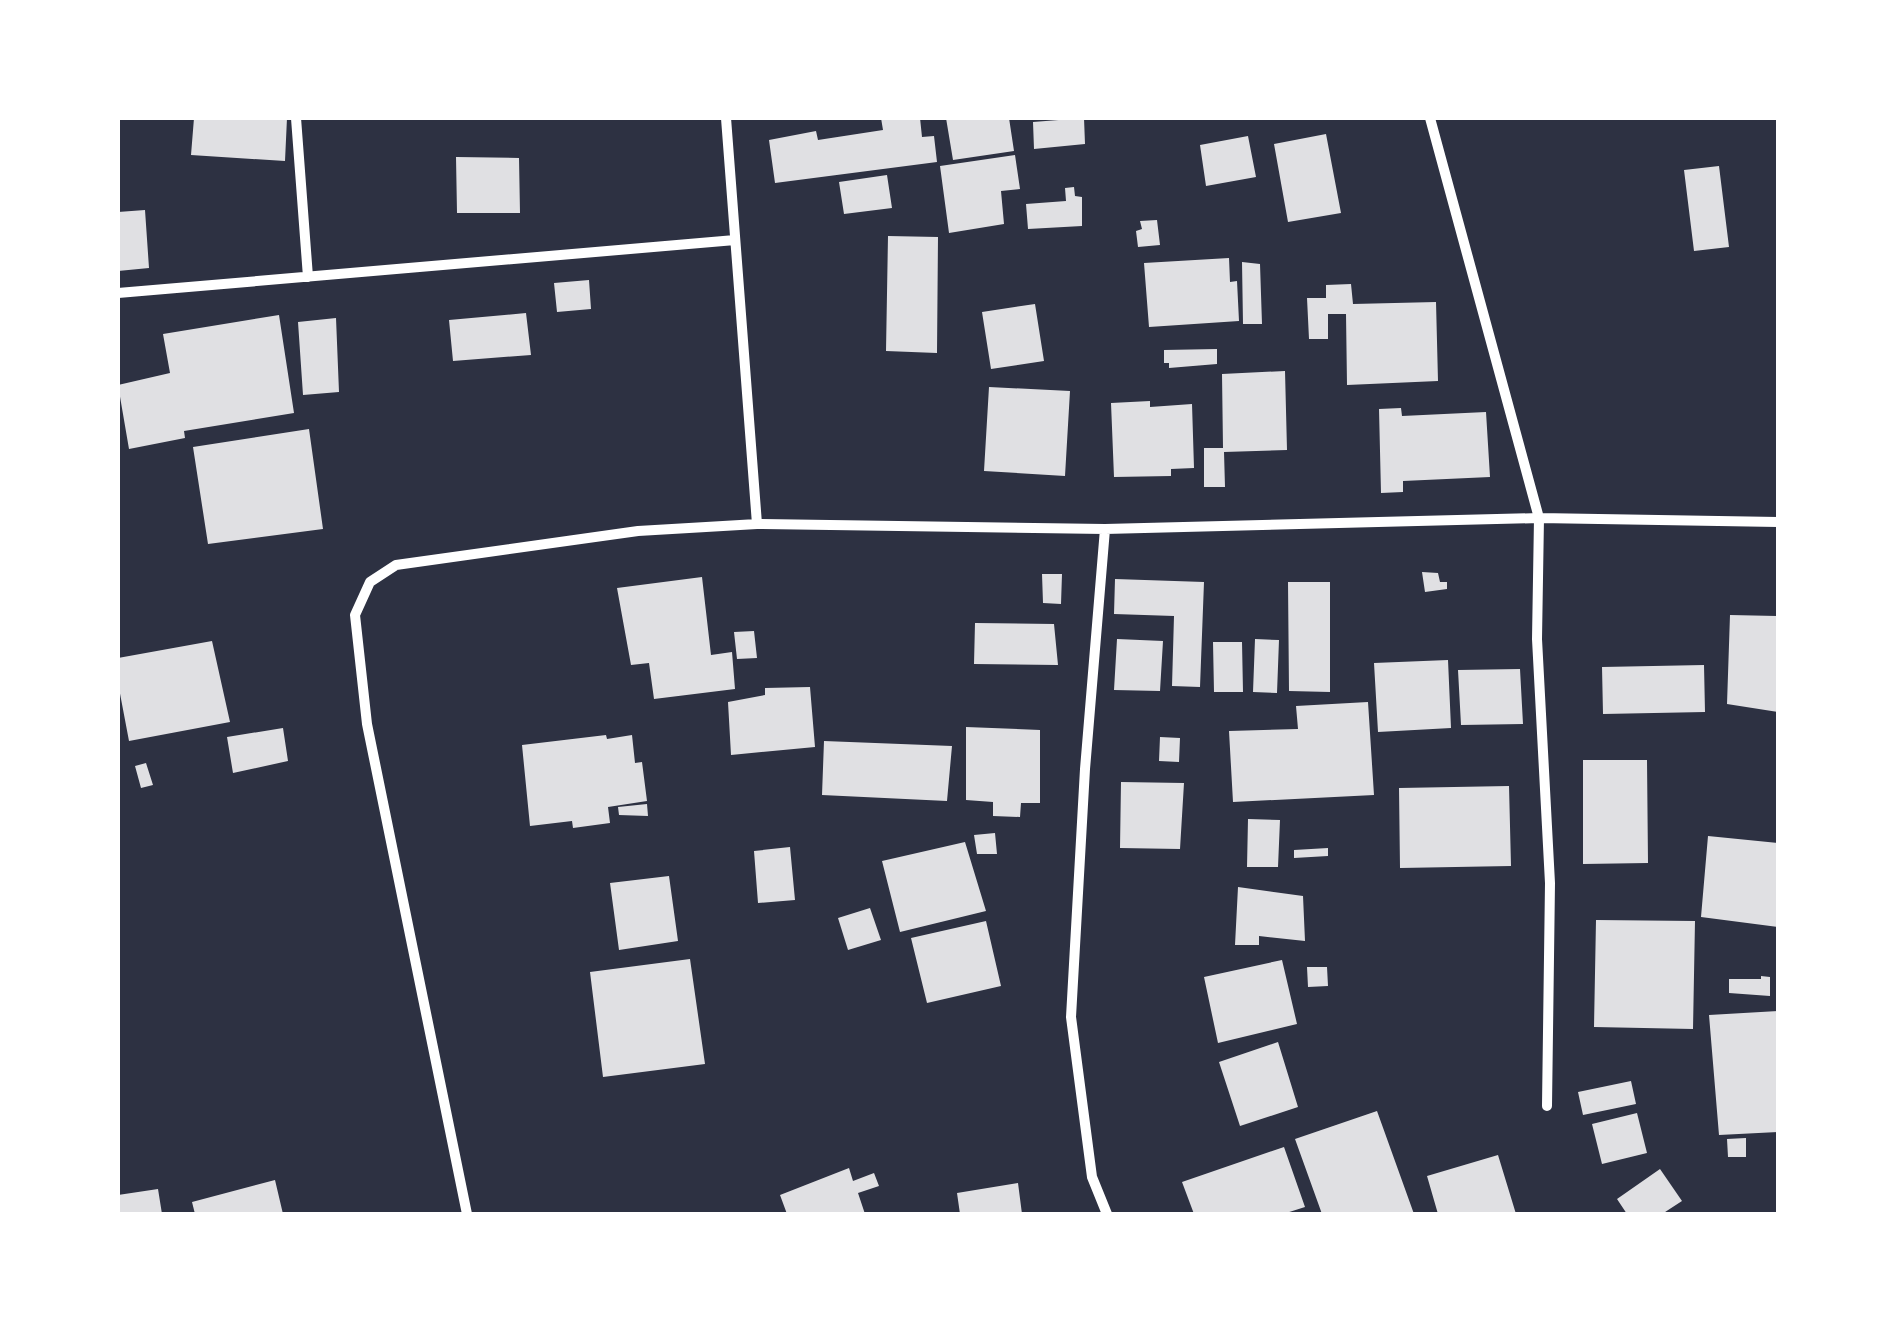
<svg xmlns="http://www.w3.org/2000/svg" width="1896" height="1332" font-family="Lato,sans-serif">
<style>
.building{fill:#e0e0e3}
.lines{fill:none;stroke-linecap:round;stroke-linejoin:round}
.minor{stroke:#fff;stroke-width:10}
</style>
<rect width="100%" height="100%" fill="#2d3142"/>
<!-- building -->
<path class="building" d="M 194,118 L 287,118 L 285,161 L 191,155 Z
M 881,118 L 920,118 L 922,137 L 934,136 L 937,162 L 775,183 L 769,140 L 816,131 L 818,140 L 883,130 Z
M 946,118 L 1009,118 L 1014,151 L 953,160 Z
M 1084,118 L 1085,144 L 1034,149 L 1033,122 Z
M 1326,134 L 1341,213 L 1288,222 L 1274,144 Z
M 1248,136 L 1256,177 L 1206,186 L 1200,145 Z
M 1015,155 L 1020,189 L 1001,191 L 1004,224 L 949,233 L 940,166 Z
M 456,157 L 519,158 L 520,213 L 457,213 Z
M 1719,166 L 1729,247 L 1694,251 L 1684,170 Z
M 887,175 L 892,208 L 844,214 L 839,182 Z
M 1074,187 L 1075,196 L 1082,197 L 1082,226 L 1028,229 L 1026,204 L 1066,201 L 1065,188 Z
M 145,210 L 149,268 L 118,271 L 118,212 Z
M 1157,220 L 1160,245 L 1138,247 L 1136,231 L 1142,229 L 1140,221 Z
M 888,236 L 938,237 L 937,353 L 886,351 Z
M 1229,258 L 1230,282 L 1237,281 L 1239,321 L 1149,327 L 1144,263 Z
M 1242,262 L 1260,264 L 1262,324 L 1243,324 Z
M 589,280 L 591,309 L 557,312 L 554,283 Z
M 1351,284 L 1353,304 L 1436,302 L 1438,381 L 1347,385 L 1346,314 L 1328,314 L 1328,339 L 1309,339 L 1307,298 L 1326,298 L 1326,285 Z
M 1035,304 L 1044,361 L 991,369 L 982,312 Z
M 526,313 L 531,355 L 453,361 L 449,320 Z
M 279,315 L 294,413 L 184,431 L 185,438 L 129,449 L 118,385 L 170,373 L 163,334 Z
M 336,318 L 339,392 L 303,395 L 298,322 Z
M 1217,349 L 1217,364 L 1169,368 L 1169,363 L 1164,363 L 1164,350 Z
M 1285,371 L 1287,450 L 1224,452 L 1225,487 L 1204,487 L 1204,448 L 1223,448 L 1222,374 Z
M 989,387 L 1070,391 L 1065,476 L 984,471 Z
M 1150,401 L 1150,407 L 1192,404 L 1194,468 L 1171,469 L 1171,476 L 1114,477 L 1111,403 Z
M 1401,408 L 1402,416 L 1486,412 L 1490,477 L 1403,481 L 1403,492 L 1381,493 L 1379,409 Z
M 309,429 L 323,529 L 208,544 L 193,447 Z
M 1422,572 L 1438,573 L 1440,582 L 1447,582 L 1447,589 L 1425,592 Z
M 1042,574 L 1062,574 L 1061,604 L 1043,603 Z
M 702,577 L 711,655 L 732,652 L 735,689 L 654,699 L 649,663 L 631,665 L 617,588 Z
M 1115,579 L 1204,582 L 1200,687 L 1172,686 L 1174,616 L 1114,614 Z
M 1288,582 L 1330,582 L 1330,692 L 1289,691 Z
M 1730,615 L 1777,616 L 1778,712 L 1727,704 Z
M 975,623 L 1054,624 L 1058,665 L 974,664 Z
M 754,631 L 757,658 L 737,659 L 734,632 Z
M 1117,639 L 1163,641 L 1160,691 L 1114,690 Z
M 1255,639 L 1279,640 L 1277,693 L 1253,692 Z
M 212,641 L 230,722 L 129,741 L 118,683 L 118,658 Z
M 1213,642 L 1242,642 L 1243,692 L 1214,692 Z
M 1448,660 L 1451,728 L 1378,732 L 1374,663 Z
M 1704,665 L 1705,712 L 1603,714 L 1602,667 Z
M 1520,669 L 1523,724 L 1461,725 L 1458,670 Z
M 810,687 L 815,747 L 731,755 L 728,702 L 765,695 L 765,688 Z
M 1368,702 L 1374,795 L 1233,802 L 1229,731 L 1298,729 L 1296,706 Z
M 966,727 L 1040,730 L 1040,803 L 1021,803 L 1020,817 L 993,816 L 993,802 L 966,800 Z
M 283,728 L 288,761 L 233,773 L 227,737 Z
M 606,735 L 607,739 L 632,735 L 635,763 L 642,762 L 647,801 L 608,807 L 610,823 L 573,828 L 572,821 L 530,826 L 522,745 Z
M 1160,737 L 1180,738 L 1179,762 L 1159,761 Z
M 824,741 L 952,746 L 947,801 L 822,795 Z
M 1583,760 L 1647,760 L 1648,863 L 1583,864 Z
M 146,763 L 153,785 L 141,788 L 135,766 Z
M 1121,782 L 1184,783 L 1180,849 L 1120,848 Z
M 1509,786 L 1511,866 L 1400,868 L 1399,788 Z
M 647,804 L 648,816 L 619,815 L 618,807 Z
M 1248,819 L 1280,820 L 1278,867 L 1247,867 Z
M 995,833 L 997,854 L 977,854 L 974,835 Z
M 1708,836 L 1778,843 L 1778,927 L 1701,917 Z
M 965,842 L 986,911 L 900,932 L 882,861 Z
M 790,847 L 795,900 L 758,903 L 754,851 Z
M 1328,848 L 1328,856 L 1294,858 L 1294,850 Z
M 669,876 L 678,941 L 619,950 L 610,883 Z
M 1238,887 L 1303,896 L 1305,941 L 1259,936 L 1259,945 L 1235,945 Z
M 870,908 L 881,940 L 848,950 L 838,918 Z
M 1596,920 L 1695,921 L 1693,1029 L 1594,1027 Z
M 986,921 L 1001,986 L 927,1003 L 911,938 Z
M 690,959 L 705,1064 L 603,1077 L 590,972 Z
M 1282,960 L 1297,1024 L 1218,1043 L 1204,977 Z
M 1307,967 L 1327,967 L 1328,986 L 1308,987 Z
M 1761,976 L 1770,977 L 1770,996 L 1729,993 L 1729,979 L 1761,979 Z
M 1778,1011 L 1778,1132 L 1719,1135 L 1709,1015 Z
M 1278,1042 L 1298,1107 L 1240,1126 L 1219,1062 Z
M 1631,1081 L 1636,1104 L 1583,1115 L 1578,1092 Z
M 1377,1111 L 1414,1214 L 1322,1214 L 1295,1139 Z
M 1637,1113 L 1647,1153 L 1602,1164 L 1592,1124 Z
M 1746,1138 L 1746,1157 L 1728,1157 L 1727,1139 Z
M 1284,1147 L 1305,1207 L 1283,1214 L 1194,1214 L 1182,1182 Z
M 1498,1155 L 1516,1214 L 1438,1214 L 1427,1176 Z
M 849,1168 L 853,1181 L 874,1173 L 879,1186 L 858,1193 L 865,1214 L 787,1214 L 780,1195 Z
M 1660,1169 L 1682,1201 L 1662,1214 L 1627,1214 L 1617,1199 Z
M 275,1180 L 283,1214 L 195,1214 L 192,1202 Z
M 1018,1183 L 1022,1214 L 960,1214 L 957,1193 Z
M 158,1189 L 162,1214 L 118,1214 L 118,1195 Z"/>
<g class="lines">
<!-- minor -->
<path class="minor" d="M 296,118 L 308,277
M 726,118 L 757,524
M 1430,118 L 1539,518 L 1537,639 L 1550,883 L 1547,1106
M 118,293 L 735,240
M 1105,529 L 1085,769 L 1071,1017 L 1092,1177 L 1107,1214
M 467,1214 L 367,724 L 355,615 L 370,582 L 396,565 L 638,531 L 757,524 L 1105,529 L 1539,518 L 1778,522"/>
</g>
<!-- border -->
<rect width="1896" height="1332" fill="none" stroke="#ffffff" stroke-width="240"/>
</svg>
